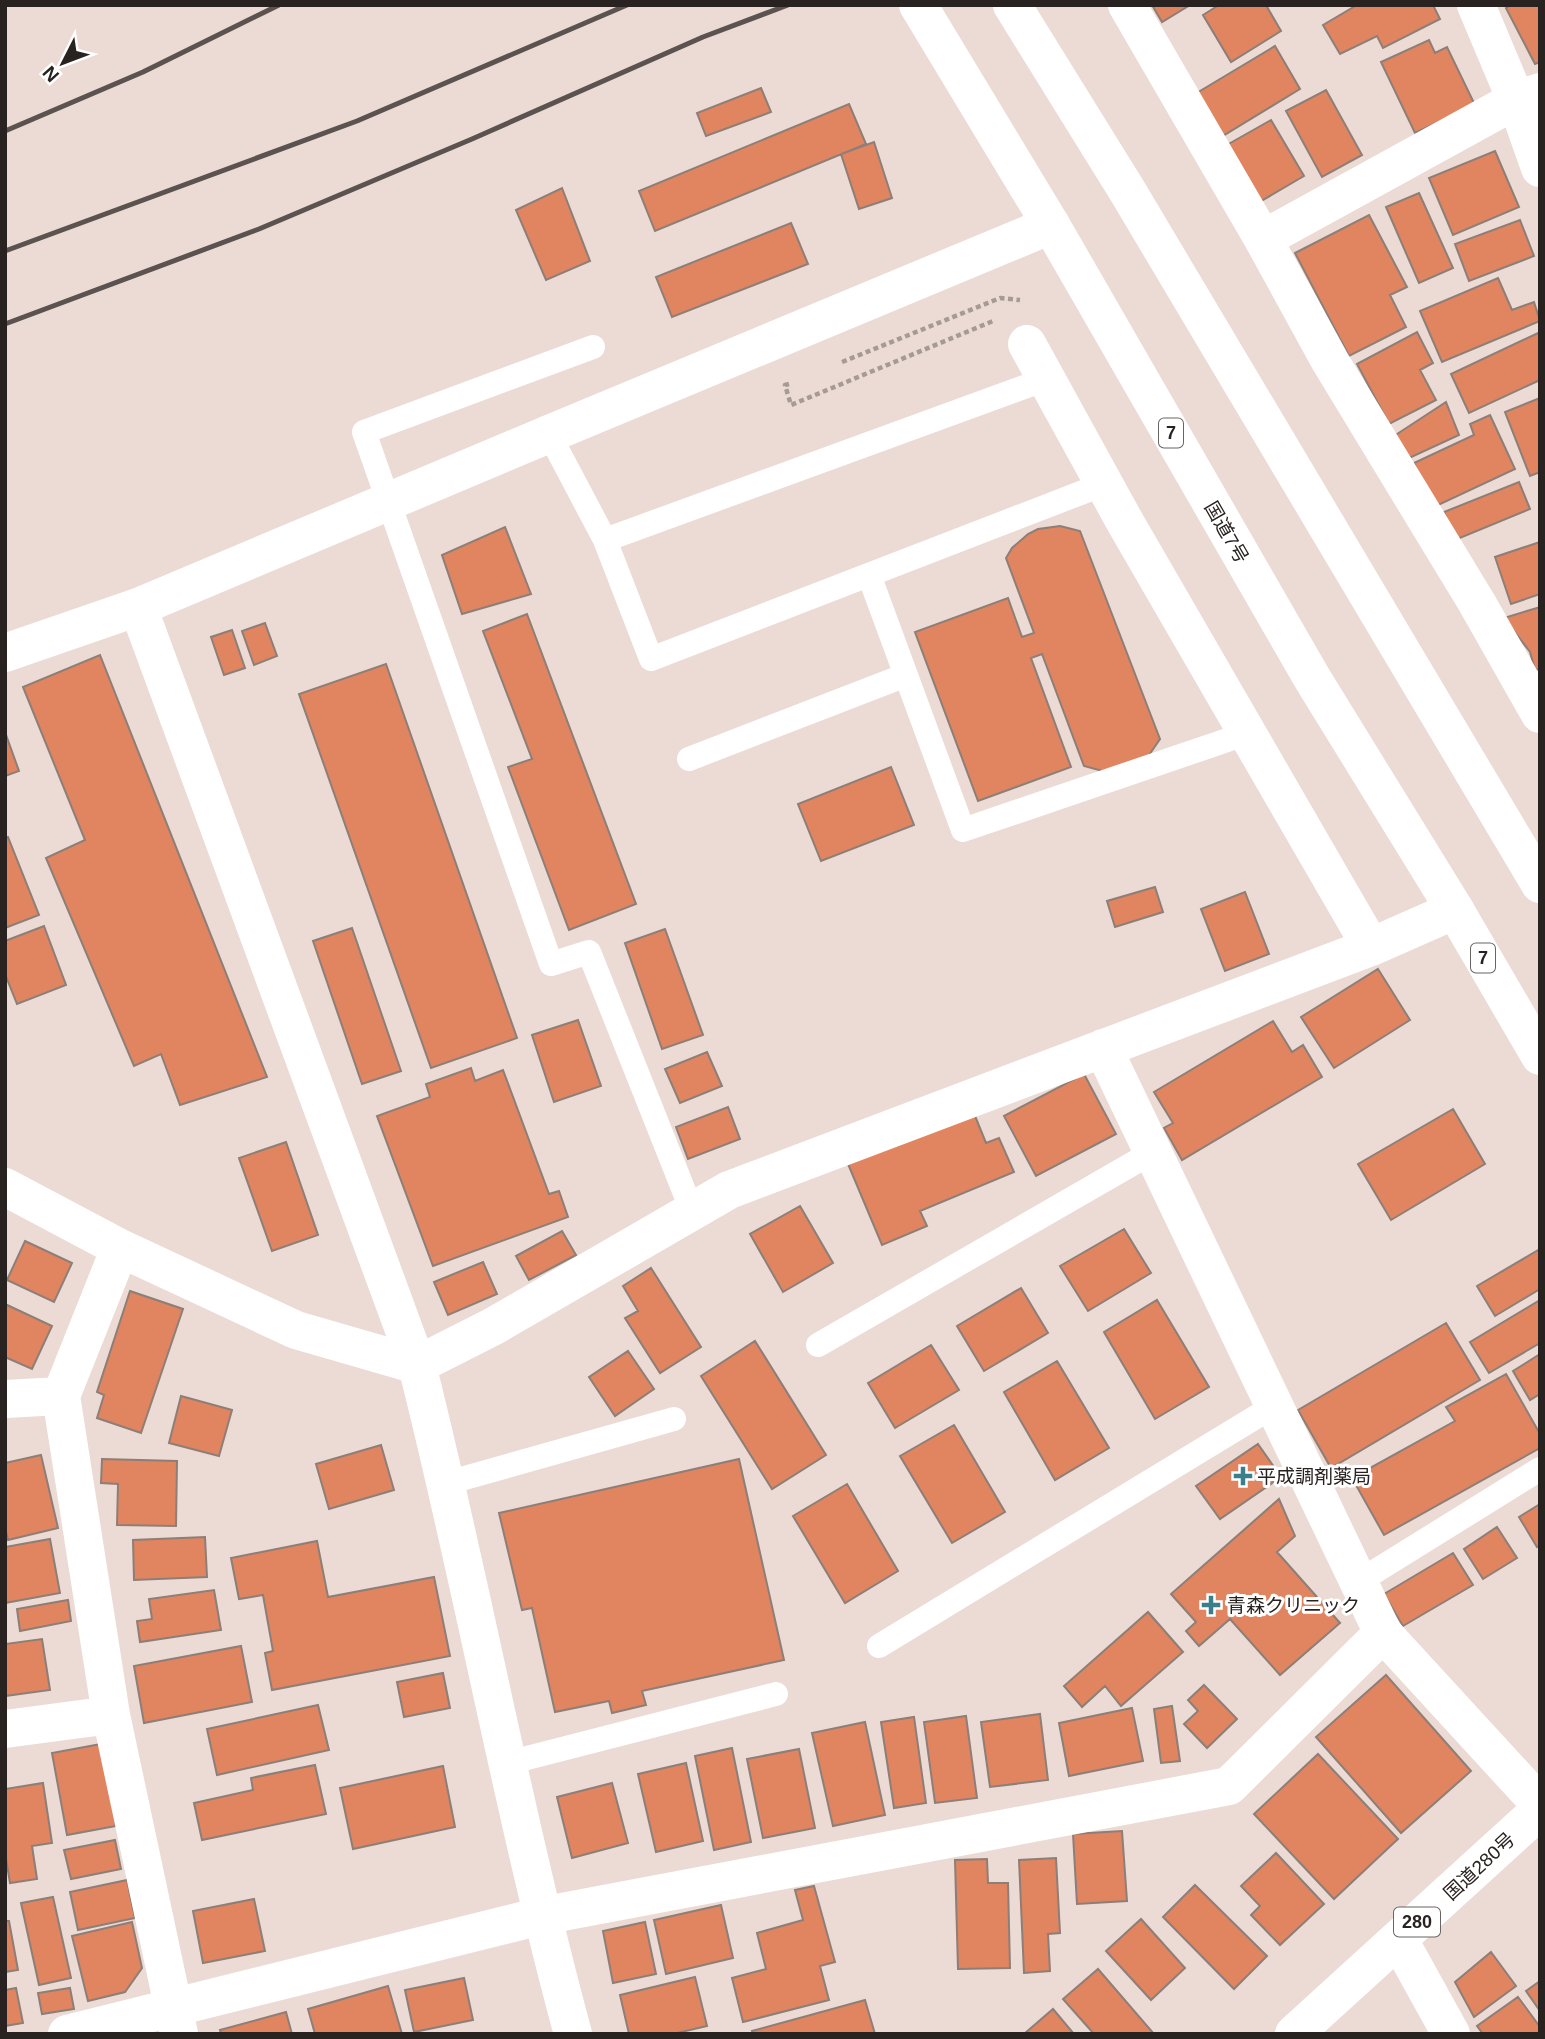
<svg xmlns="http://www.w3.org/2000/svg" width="1545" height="2039" font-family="Arial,'Noto Sans JP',sans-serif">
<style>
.building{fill:#e08560;stroke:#8d7e78;stroke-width:2}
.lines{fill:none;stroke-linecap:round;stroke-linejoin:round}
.path{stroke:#a69a95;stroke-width:4.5;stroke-dasharray:5 3.5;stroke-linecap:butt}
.service{stroke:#fff;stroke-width:24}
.minor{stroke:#fff;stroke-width:38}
.tertiary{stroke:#fff;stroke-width:38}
.trunk{stroke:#fff;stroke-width:38}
.rail{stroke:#5c5350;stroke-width:5}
.poi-dot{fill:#3a808c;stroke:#fff;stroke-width:2.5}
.labels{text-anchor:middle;stroke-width:6;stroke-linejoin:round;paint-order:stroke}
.shield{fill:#fff;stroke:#686463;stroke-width:2}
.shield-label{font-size:18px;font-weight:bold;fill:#282220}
.street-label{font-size:19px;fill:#282220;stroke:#fff}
.poi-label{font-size:19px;fill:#282220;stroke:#fff;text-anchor:start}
</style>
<rect width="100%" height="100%" fill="#ebdbd4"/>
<!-- building -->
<path class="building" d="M 1152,5 L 1190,5 L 1162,22 Z
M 1219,5 L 1266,5 L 1281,31 L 1231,62 L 1203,15 Z
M 1357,5 L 1433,5 L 1440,19 L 1383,48 L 1377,36 L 1340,54 L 1323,25 Z
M 1511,5 L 1540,5 L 1540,62 L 1535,64 L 1506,8 Z
M 1429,40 L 1435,53 L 1447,47 L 1475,105 L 1415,133 L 1381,62 Z
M 1275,46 L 1300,89 L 1221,137 L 1195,94 Z
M 761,88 L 771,112 L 706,136 L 697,113 Z
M 1326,90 L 1362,155 L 1322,177 L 1286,111 Z
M 849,104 L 866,144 L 655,231 L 639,191 Z
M 1271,120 L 1304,176 L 1258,203 L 1225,146 Z
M 874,142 L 892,198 L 859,209 L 841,154 Z
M 1495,151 L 1519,207 L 1453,235 L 1429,178 Z
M 562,188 L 590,261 L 546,280 L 516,210 Z
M 1419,193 L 1453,268 L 1419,283 L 1386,207 Z
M 1369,215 L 1407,287 L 1390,295 L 1406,327 L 1349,356 L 1295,253 Z
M 1520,220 L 1534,256 L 1469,281 L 1455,244 Z
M 791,223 L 808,264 L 672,317 L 656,277 Z
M 1498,278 L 1512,310 L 1534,302 L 1540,321 L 1442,362 L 1420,311 Z
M 1417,332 L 1433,363 L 1420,370 L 1436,400 L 1389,424 L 1357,364 Z
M 1538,333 L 1540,337 L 1540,380 L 1469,413 L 1451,374 Z
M 1540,398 L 1540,472 L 1530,476 L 1505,412 Z
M 1446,402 L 1459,435 L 1405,460 L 1394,436 Z
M 1490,415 L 1515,469 L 1434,507 L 1414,463 L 1474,435 L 1470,424 Z
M 1519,482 L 1530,509 L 1455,540 L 1444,512 Z
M 1060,526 L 1080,531 L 1160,739 L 1147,758 L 1106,772 L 1084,766 L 1042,654 L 1031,658 L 1071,767 L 978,801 L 915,632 L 1008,598 L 1022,637 L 1034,633 L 1006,558 L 1012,548 L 1028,534 L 1038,529 Z
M 505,527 L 531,594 L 462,614 L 442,555 Z
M 1540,542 L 1540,594 L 1511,604 L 1495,557 Z
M 1540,607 L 1540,669 L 1535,670 L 1530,652 L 1504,618 Z
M 527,614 L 636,904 L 569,930 L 508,767 L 532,759 L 483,631 Z
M 265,623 L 277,656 L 254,665 L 242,631 Z
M 232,630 L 245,668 L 224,675 L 211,637 Z
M 100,655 L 267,1077 L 180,1105 L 161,1054 L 134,1066 L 46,858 L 85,840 L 23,687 Z
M 386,664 L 517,1038 L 431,1068 L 299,694 Z
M 5,732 L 19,771 L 5,776 Z
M 891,767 L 914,825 L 821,861 L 798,804 Z
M 8,837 L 39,915 L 5,928 L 5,838 Z
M 1155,887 L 1163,912 L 1115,927 L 1107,901 Z
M 1245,892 L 1269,954 L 1225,971 L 1201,909 Z
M 44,926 L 66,985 L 17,1004 L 5,974 L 5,941 Z
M 352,928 L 401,1071 L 362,1084 L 313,941 Z
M 665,929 L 703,1035 L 662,1049 L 625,943 Z
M 1378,969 L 1410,1020 L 1334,1068 L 1301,1017 Z
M 578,1020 L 601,1086 L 554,1102 L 532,1035 Z
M 1273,1021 L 1292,1052 L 1303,1045 L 1322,1077 L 1182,1160 L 1164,1128 L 1173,1123 L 1154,1092 Z
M 707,1052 L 722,1086 L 680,1103 L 665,1069 Z
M 471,1068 L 475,1081 L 503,1070 L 549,1194 L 559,1191 L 568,1217 L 433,1266 L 377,1116 L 430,1097 L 426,1084 Z
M 1084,1074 L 1116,1134 L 1036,1176 L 1004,1116 Z
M 728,1107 L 740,1139 L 688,1159 L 676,1127 Z
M 1453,1109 L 1485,1164 L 1391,1220 L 1358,1164 Z
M 973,1111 L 986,1143 L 999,1138 L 1014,1172 L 920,1211 L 927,1226 L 882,1245 L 848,1164 Z
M 286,1142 L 318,1235 L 272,1251 L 239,1158 Z
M 800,1206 L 833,1263 L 783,1292 L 750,1234 Z
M 1124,1229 L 1151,1273 L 1088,1311 L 1060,1266 Z
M 562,1231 L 576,1255 L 529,1280 L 516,1256 Z
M 25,1241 L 72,1263 L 54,1302 L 7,1280 Z
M 1540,1249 L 1540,1289 L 1495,1316 L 1477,1286 Z
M 483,1262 L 497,1294 L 448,1315 L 434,1282 Z
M 651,1268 L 701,1347 L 660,1373 L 625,1318 L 638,1311 L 623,1286 Z
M 1021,1288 L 1048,1333 L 984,1371 L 957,1326 Z
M 130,1291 L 183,1309 L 141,1433 L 97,1418 L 104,1395 L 97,1392 Z
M 1157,1300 L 1209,1387 L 1155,1419 L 1104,1332 Z
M 1540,1300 L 1540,1343 L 1489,1373 L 1470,1342 Z
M 5,1304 L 52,1326 L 32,1369 L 5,1357 Z
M 1446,1323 L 1480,1380 L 1331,1468 L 1298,1410 Z
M 755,1341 L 826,1455 L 772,1489 L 701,1376 Z
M 931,1345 L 959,1390 L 895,1428 L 868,1383 Z
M 628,1351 L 654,1389 L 615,1416 L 589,1377 Z
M 1540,1354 L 1540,1394 L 1530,1400 L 1513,1371 Z
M 1057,1361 L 1109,1448 L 1055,1480 L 1004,1392 Z
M 1506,1374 L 1540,1434 L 1540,1448 L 1384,1535 L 1352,1478 L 1455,1421 L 1446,1407 Z
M 181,1396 L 232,1410 L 219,1456 L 169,1443 Z
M 954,1425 L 1005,1512 L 952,1543 L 900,1456 Z
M 1258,1444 L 1281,1477 L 1220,1519 L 1196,1486 Z
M 381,1445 L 394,1490 L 329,1509 L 316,1464 Z
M 41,1455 L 58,1528 L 8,1540 L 5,1528 L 5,1463 Z
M 102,1459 L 177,1461 L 176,1526 L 117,1525 L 118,1484 L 101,1483 Z
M 739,1459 L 784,1660 L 642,1691 L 646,1705 L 612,1713 L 609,1701 L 555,1712 L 532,1608 L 522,1610 L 499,1513 Z
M 847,1484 L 898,1571 L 845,1603 L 793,1516 Z
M 1279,1499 L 1295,1536 L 1277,1552 L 1340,1623 L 1280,1675 L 1230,1619 L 1199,1646 L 1186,1631 L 1196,1622 L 1171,1594 Z
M 1540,1504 L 1540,1545 L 1537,1547 L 1519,1517 Z
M 1497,1527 L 1517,1558 L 1483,1579 L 1464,1549 Z
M 205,1537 L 207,1577 L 134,1580 L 133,1540 Z
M 50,1539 L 60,1593 L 5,1603 L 5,1547 Z
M 317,1541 L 328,1597 L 434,1577 L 450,1656 L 272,1690 L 265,1653 L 273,1651 L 263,1595 L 239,1599 L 231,1558 Z
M 1453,1553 L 1473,1585 L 1403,1626 L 1384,1594 Z
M 214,1590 L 221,1630 L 140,1642 L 137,1621 L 152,1619 L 149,1599 Z
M 68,1600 L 71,1621 L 20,1631 L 17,1609 Z
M 1148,1612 L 1183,1652 L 1121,1706 L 1105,1686 L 1082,1707 L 1064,1686 Z
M 42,1639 L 50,1690 L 5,1696 L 5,1644 Z
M 241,1646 L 252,1702 L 144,1723 L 134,1666 Z
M 443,1673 L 450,1708 L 404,1717 L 397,1682 Z
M 1386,1675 L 1471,1771 L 1401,1833 L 1316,1737 Z
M 1204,1685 L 1237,1719 L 1207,1748 L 1184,1724 L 1198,1711 L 1188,1700 Z
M 318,1705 L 329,1750 L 217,1775 L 207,1729 Z
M 1172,1706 L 1180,1761 L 1161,1763 L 1154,1709 Z
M 1132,1708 L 1143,1761 L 1069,1776 L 1059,1723 Z
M 1040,1714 L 1048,1780 L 990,1787 L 981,1722 Z
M 966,1716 L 977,1798 L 935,1803 L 924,1722 Z
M 914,1717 L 926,1803 L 894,1808 L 881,1722 Z
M 865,1722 L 885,1815 L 833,1826 L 812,1733 Z
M 101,1744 L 116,1826 L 67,1835 L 52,1753 Z
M 732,1748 L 751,1842 L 714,1850 L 695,1756 Z
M 799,1749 L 815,1828 L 763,1838 L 747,1759 Z
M 1318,1754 L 1398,1839 L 1334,1899 L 1254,1814 Z
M 686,1763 L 703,1841 L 656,1852 L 638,1774 Z
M 315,1765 L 326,1814 L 202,1840 L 194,1803 L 253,1790 L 251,1778 Z
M 443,1766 L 455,1827 L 353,1849 L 340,1788 Z
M 43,1783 L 52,1843 L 32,1846 L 37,1879 L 10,1883 L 5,1853 L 5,1789 Z
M 612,1783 L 628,1843 L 572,1858 L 557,1797 Z
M 1122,1831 L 1127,1901 L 1077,1904 L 1073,1834 Z
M 115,1840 L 121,1869 L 71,1879 L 64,1850 Z
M 1276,1853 L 1324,1904 L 1280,1945 L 1251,1915 L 1260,1906 L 1241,1886 Z
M 1056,1858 L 1060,1933 L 1048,1934 L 1050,1971 L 1024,1973 L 1019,1860 Z
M 987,1859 L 988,1883 L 1008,1883 L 1010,1968 L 958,1969 L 955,1860 Z
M 127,1880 L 135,1918 L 78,1930 L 70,1892 Z
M 1195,1885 L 1267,1956 L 1234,1989 L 1163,1917 Z
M 814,1886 L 835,1962 L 820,1966 L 829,2000 L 743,2022 L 732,1978 L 766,1969 L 757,1933 L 803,1920 L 795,1890 Z
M 53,1897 L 71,1978 L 39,1985 L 21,1903 Z
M 254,1899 L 265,1951 L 203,1963 L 193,1911 Z
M 721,1905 L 733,1958 L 666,1974 L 654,1920 Z
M 1141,1919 L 1185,1968 L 1151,2000 L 1106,1951 Z
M 5,1921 L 9,1921 L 18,1970 L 5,1972 Z
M 132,1922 L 142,1968 L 125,1992 L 88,2001 L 72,1936 Z
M 645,1922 L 656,1974 L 613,1983 L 603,1931 Z
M 1491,1952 L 1516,1986 L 1474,2017 L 1455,1982 Z
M 1098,1969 L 1154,2034 L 1094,2034 L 1063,1999 Z
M 695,1977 L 707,2026 L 673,2034 L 629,2034 L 620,1995 Z
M 464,1978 L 473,2020 L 414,2032 L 405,1990 Z
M 1540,1981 L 1540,2011 L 1526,1991 Z
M 388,1986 L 402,2034 L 315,2034 L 308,2009 Z
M 16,1988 L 23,2023 L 5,2026 L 5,1990 Z
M 70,1988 L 74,2009 L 42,2014 L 38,1993 Z
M 1518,1997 L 1540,2027 L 1540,2034 L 1483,2034 L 1477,2026 Z
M 865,2000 L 875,2034 L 753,2034 L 752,2031 Z
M 1053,2009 L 1074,2034 L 1024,2034 Z
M 286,2012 L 292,2034 L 221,2034 L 220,2030 Z"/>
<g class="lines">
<!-- path -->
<path class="path" d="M 842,362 L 1000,298 L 1020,300
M 789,384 L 785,385 L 791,405 L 993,321"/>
<!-- service -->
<path class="service" d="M 593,347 L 364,432 L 551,964 L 589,952 L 692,1211
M 549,434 L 605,540 L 1046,379
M 605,540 L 651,659 L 1104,484
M 869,575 L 963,830 L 1248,733
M 689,759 L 906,675
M 818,1345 L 1153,1152
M 447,1483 L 674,1419
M 1358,1582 L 1540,1469
M 879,1646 L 1274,1406
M 508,1763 L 776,1694"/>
<!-- minor -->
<path class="minor" d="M 1127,5 L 1263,239 L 1330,361 L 1477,603 L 1540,714
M 1476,5 L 1516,100 L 1540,168
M 1263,239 L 1516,100 L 1540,92
M 1027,344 L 1125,522 L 1371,947
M 549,434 L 1051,225
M 1103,1048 L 1383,1633 L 1540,1804
M 5,1187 L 120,1248 L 296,1330 L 417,1365 L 494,1326 L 729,1190 L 1371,947 L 1455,910
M 120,1248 L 61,1396 L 111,1715 L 179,2034
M 5,1399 L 61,1396
M 5,1729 L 111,1715
M 1399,1940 L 1451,2034
M 67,2034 L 541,1916 L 1229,1786 L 1383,1633"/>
<!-- tertiary -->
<path class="tertiary" d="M 138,607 L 417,1365 C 473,1587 513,1813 573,2034
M 5,653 L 138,607 L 549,434"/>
<!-- trunk -->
<path class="trunk" d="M 918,5 L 1051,225 L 1312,678 L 1455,910 L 1540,1056
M 1012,5 L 1128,192 L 1540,884
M 1294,2034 L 1540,1810"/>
<!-- rail -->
<path class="rail" d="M 5,131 L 143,72 L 279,5
M 5,251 L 357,121 L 627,5
M 5,324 L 259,229 L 472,139 L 703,37 L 788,5"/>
</g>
<!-- markers -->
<g class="poi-dot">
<path d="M1239.5 1465.5h7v7h7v7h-7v7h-7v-7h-7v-7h7z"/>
<path d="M1207.5 1594.5h7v7h7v7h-7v7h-7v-7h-7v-7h7z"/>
</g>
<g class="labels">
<!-- shield labels -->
<g class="shield">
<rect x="1159" y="418.5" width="24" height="29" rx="5"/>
<rect x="1471" y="943.5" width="24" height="29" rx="5"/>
<rect x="1394" y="1907.5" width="46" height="29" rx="5"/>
</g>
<g class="shield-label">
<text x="1171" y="439">7</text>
<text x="1483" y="964">7</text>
<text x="1417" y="1928">280</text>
</g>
<!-- street labels -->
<g class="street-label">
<text transform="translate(1227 532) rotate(60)" y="7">国道7号</text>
<text transform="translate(1479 1866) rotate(-43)" y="7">国道280号</text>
</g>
<!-- poi labels -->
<g class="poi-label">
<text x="1257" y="1483">平成調剤薬局</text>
<text x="1227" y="1612">青森クリニック</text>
</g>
</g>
<!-- border -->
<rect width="1545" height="2039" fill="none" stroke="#282220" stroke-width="14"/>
<!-- north arrow -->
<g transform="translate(63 63) rotate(228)" stroke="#ffffff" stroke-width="5" paint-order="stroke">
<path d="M0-5L12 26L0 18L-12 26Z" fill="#282220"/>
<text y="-10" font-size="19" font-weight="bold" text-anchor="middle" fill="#282220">N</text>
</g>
</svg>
